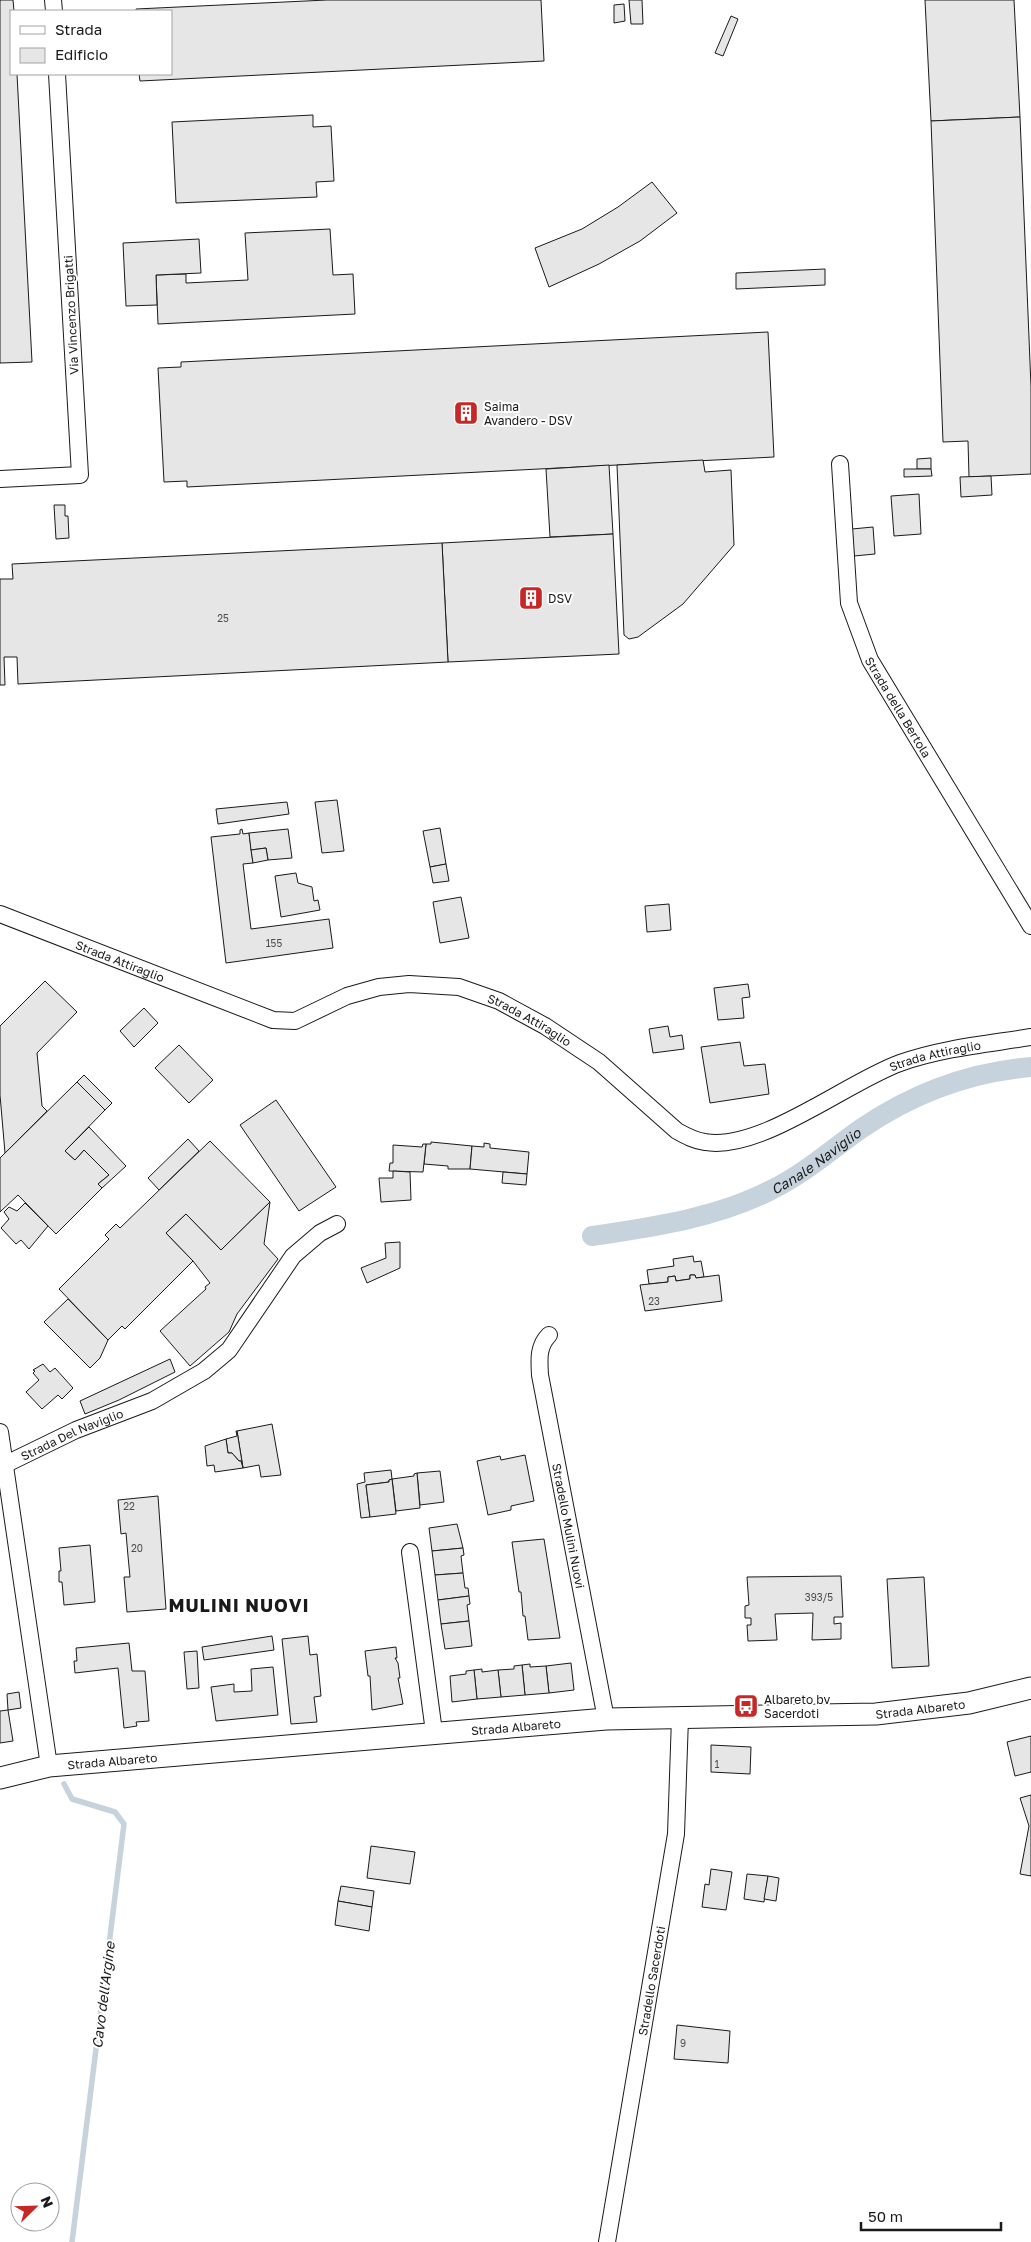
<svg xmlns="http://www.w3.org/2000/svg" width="1031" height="2242" font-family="'Golos Text',sans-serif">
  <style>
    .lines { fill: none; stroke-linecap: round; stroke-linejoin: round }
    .stream { stroke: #c6d2dc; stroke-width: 5.5 }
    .canal { stroke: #c6d2dc; stroke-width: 20 }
    .building { fill: #e6e6e6; stroke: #1a1a1a }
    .minor-casing { stroke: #1a1a1a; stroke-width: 18 }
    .tertiary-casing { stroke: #1a1a1a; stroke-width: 23 }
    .minor { stroke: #fff; stroke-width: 16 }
    .tertiary { stroke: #fff; stroke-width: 21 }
    .labels { text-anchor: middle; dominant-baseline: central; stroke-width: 4; stroke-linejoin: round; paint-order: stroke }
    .number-label { font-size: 10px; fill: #4d4d4d }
    .street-label { font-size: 12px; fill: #1a1a1a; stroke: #fff }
    .poi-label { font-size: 12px; fill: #1a1a1a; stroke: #fff; text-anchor: start }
    .water-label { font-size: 14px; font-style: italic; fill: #1a1a1a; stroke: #fff }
    .district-label { font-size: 18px; font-weight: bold; letter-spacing: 1px; fill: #1a1a1a; stroke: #fff }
  </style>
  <rect width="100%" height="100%" fill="#fff"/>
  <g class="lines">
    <path class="stream" d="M64,1784L72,1799L115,1812L124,1824L72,2242"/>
    <path class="canal" id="s1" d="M592,1236C652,1227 717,1218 771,1190C804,1174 832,1149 862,1128C912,1094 970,1072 1031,1067"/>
  </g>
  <g class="building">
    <path d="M0,0H13L14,11H11V74H17L32,362L0,363Z"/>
    <path d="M327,0H541L544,61L140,81L139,74H171V11H136V9Z"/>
    <path d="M629,0H642L643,24H631Z"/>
    <path d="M925,0H1014L1020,117L931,121Z"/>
    <path d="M624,4L625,21L614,23V5Z"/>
    <path d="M731,16L738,19L723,56L715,53Z"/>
    <path d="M313,115V127L331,126L334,181L316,182L317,197L176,203L172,122Z"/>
    <path d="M1020,117L1031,387V474L969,477L968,441L943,442L931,121Z"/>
    <path d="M652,182L677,213L640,241L599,264L549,287L535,248L582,229L618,207Z"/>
    <path d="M330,229L333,275L353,274L355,314L158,324L156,275L186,274V283L248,280L245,233Z"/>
    <path d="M199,239L201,273L156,275L157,305L126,306L123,243Z"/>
    <path d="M825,269V285L736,289V273Z"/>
    <path d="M768,332L774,457L187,487V481L164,482L158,368L181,367V362Z"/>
    <path d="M931,458V469H917V459Z"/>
    <path d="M703,460L705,472L731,470L734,545L683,604L638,637L629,639L624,635L617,465Z"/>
    <path d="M609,465L613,534L550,537L546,469Z"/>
    <path d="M904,469H931L932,476L904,477Z"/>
    <path d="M991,476L992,495L961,497L960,477Z"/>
    <path d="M919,494L921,534L894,536L891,496Z"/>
    <path d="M54,505H65V516H68L69,538L56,539Z"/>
    <path d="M873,527L875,554L854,556L852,529Z"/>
    <path d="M613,534L619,654L448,662L442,543Z"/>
    <path d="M442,543L448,662L18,684L17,657H4L5,685H0V579H13L12,564Z"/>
    <path d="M337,800L344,851L322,853L315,802Z"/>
    <path d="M287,802L289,814L218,824L216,809Z"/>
    <path d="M440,828L446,864L430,867L423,831Z"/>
    <path d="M242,829L243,834L249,833L253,863L243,864L251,929L329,919L333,948L226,963L211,837L240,834V830Z"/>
    <path d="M288,829L292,858L268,860L266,848L251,850L249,833Z"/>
    <path d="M266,848L268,860L253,863L251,850Z"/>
    <path d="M446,864L449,881L433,883L430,867Z"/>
    <path d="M296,873L298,883L312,887L314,901L318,900L320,910L281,917L275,876Z"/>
    <path d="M461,897L469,938L440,943L433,902Z"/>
    <path d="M669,904L671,930L647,932L645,906Z"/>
    <path d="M45,981L77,1012L37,1053L42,1106L47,1111L5,1153L0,1095V1026Z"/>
    <path d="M748,984L750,997L742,998L744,1018L718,1020L714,988Z"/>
    <path d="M144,1008L158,1023L134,1047L120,1031Z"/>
    <path d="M668,1026L670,1037L682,1035L684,1049L653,1053L649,1029Z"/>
    <path d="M740,1042L744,1066L765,1064L769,1094L710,1103L701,1047Z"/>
    <path d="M179,1045L213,1080L189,1103L155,1068Z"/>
    <path d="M84,1075L112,1103L105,1110L77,1082Z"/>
    <path d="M77,1082L105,1110L65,1151L75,1160L84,1150L109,1175L98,1184L102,1188L56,1234L18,1195L0,1212V1158Z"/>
    <path d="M276,1100L336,1187L299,1211L240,1125Z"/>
    <path d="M89,1127L126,1166L102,1188L98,1184L109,1175L84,1150L75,1160L65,1151Z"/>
    <path d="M188,1139L199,1151L159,1190L148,1178Z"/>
    <path d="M210,1141L270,1202L221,1250L186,1214L166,1233L193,1261L125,1329L122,1326L108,1340L59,1289L109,1239L105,1235L116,1224L120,1228Z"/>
    <path d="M431,1142L472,1146L470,1169H448V1166L424,1164L426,1144H431Z"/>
    <path d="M484,1143L490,1144V1148L529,1152L527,1174L470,1169L472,1146L484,1147Z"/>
    <path d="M423,1144H426L423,1172L389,1171L390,1163H393V1145L422,1147Z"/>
    <path d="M393,1171L410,1172L411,1200L381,1202L379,1178H393Z"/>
    <path d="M503,1172L527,1174L526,1185L502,1183Z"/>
    <path d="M270,1202L264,1244L278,1259L237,1314L229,1332L190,1366L160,1331L206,1289L205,1287L210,1283L193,1261L166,1233L186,1214L221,1250Z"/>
    <path d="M25,1203L48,1226L29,1249L21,1240L16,1244L1,1228L9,1219L4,1212L9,1207L17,1211Z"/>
    <path d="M400,1242V1268L367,1283L361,1268L386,1258L385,1243Z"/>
    <path d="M693,1256L694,1262L701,1261L704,1277L696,1278L695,1275H690V1279L676,1281L675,1276L668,1277V1282L649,1284L647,1270L674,1266L673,1259Z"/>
    <path d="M690,1275H695L696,1278L719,1275L722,1301L645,1311L640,1285L668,1282V1277L675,1276L676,1281L690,1279Z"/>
    <path d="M68,1299L108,1340L100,1358L90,1368L44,1322Z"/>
    <path d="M170,1359L175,1372L119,1400L85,1414L80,1401Z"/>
    <path d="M43,1364L50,1372L55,1368L73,1388L62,1399L58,1395L42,1409L26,1392L39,1380L33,1373L35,1371L33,1370Z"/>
    <path d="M272,1424L281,1475L261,1477L259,1465L243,1468L237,1431Z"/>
    <path d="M236,1431H237L243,1468L241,1461H239L232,1453H228L226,1439L237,1436Z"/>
    <path d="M226,1439L228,1453H232L239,1461H241L243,1468L215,1472L214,1465L207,1466L205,1446Z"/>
    <path d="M525,1455L534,1501L511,1506V1510L488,1515L477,1461L500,1456L501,1460Z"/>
    <path d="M391,1470L392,1479L389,1480V1482L366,1485L370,1517L361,1518L357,1484L365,1482L364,1473Z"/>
    <path d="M440,1471L444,1502L420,1505L417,1473Z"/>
    <path d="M417,1473L420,1508L396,1511L392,1479L414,1476V1474Z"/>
    <path d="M392,1479L396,1514L370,1517L366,1485L389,1482V1480Z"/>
    <path d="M158,1496L166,1609L127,1612L124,1577H130L128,1556L126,1533L121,1534L118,1500Z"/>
    <path d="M457,1524L463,1548L432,1551L429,1528Z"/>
    <path d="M544,1539L560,1638L528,1640L525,1616H523L521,1592H519L512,1542Z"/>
    <path d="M90,1545L95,1602L64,1605L62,1582H59V1571H61L59,1548Z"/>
    <path d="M463,1548L464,1555L461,1556L463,1573L435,1575L432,1551Z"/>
    <path d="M463,1573L465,1588H468L469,1596L438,1600L435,1575Z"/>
    <path d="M841,1576L843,1617H834V1624L841,1623V1639L812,1640L813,1613L775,1614L777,1640L748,1641L747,1625H751V1618H745V1606L749,1605L747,1577Z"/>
    <path d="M924,1577L929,1666L892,1668L887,1579Z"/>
    <path d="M469,1596L470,1604L467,1605L469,1621L441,1624L438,1600Z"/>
    <path d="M469,1621L472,1646L445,1649L441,1624Z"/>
    <path d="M272,1636L274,1650L204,1660L202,1647Z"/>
    <path d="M308,1636L310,1655L317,1654L321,1696L314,1697L317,1722L291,1724L282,1639Z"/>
    <path d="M129,1643L132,1671H145L149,1721L136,1722L137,1726L124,1728L118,1668L75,1673L74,1661H77L76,1648Z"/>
    <path d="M396,1647L397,1658H395L398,1663L400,1678H398L403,1704L372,1710L370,1676H368L365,1651Z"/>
    <path d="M197,1651L199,1688L187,1689L184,1652Z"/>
    <path d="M571,1663L574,1690L549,1693L546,1666Z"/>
    <path d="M530,1664V1667L546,1666L549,1693L525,1695L522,1665Z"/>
    <path d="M522,1665L525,1695L501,1697L498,1670L514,1669V1666Z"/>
    <path d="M273,1667L278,1715L216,1721L211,1687L234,1684V1692L252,1691L251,1669Z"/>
    <path d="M482,1669V1672L498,1670L501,1697L477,1699L474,1670Z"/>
    <path d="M474,1670L477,1699L452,1702L450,1676L466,1674V1671Z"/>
    <path d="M19,1692L21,1708L8,1710L7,1694Z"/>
    <path d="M8,1710L13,1741L0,1743V1711Z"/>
    <path d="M1031,1736V1772L1015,1776L1007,1742Z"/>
    <path d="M711,1745L751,1747L750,1774L711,1772Z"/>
    <path d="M1031,1795V1876L1020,1874L1029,1826L1020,1798Z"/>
    <path d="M371,1846L415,1852L410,1884L367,1878Z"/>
    <path d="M711,1869L732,1872L726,1910L702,1907L705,1884L709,1885Z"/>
    <path d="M747,1874L768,1876L764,1902L744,1899Z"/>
    <path d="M768,1876L779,1878L776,1901L764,1899Z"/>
    <path d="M341,1886L374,1891L372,1907L338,1901Z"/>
    <path d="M338,1901L372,1907L369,1931L335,1925Z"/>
    <path d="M677,2025L730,2031L728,2063L674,2059Z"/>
  </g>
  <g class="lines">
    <defs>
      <g id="minor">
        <path d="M53,0L54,11"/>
        <path id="s2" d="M840,464L849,603L870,660L1031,926"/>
        <path d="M0,479L80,475L57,74"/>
        <path id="s3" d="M0,914L273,1020L295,1021L347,996L379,987L409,984L459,987L499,1001L545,1026L599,1062L677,1131C686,1136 695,1141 705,1142C760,1152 847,1082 900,1063C942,1048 988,1044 1031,1037"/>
        <path id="s4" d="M549,1335C538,1346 539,1359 540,1375L606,1719"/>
        <path d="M0,1432L49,1766"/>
        <path id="s5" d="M0,1467L76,1430L152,1401L204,1371L229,1350L293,1256L320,1233L337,1224"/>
        <path d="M410,1552L434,1732"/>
        <path id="s6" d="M607,2242L676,1834L680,1718"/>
      </g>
      <g id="tertiary">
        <path id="s7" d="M0,1778L49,1766L606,1719L876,1714L969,1703L1031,1688"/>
      </g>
    </defs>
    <use href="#minor" class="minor-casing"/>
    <use href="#tertiary" class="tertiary-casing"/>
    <use href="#minor" class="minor"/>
    <use href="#tertiary" class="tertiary"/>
  </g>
  <defs>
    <symbol id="building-square" viewBox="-11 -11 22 22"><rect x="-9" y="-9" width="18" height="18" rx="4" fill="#c62828" stroke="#fff"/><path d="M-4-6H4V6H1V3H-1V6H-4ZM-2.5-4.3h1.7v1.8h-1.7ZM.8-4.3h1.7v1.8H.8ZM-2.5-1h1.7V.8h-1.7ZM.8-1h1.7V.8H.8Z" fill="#fff"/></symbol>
    <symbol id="bus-square" viewBox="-11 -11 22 22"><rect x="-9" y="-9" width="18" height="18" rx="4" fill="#c62828" stroke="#fff"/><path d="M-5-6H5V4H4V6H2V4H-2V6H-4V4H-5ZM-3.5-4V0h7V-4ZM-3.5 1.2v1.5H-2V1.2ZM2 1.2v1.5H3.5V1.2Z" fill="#fff"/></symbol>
  </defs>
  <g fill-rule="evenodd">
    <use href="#building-square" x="452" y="399" width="28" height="28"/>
    <use href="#building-square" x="517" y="584" width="28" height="28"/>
    <use href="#bus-square" x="732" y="1692" width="28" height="28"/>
  </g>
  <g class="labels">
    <g class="number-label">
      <text x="223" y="618">25</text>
      <text x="274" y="943">155</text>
      <text x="654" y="1301">23</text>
      <text x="129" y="1506">22</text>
      <text x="137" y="1548">20</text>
      <text x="819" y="1597">393/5</text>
      <text x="717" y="1764">1</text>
      <text x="683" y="2043">9</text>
    </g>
    <g class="street-label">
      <text transform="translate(71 315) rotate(-93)">Via Vincenzo Brigatti</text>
      <text stroke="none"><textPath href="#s2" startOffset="255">Strada della Bertola</textPath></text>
      <text stroke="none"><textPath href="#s3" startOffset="129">Strada Attiraglio</textPath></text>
      <text stroke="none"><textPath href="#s3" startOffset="564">Strada Attiraglio</textPath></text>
      <text stroke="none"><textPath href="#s3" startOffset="1029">Strada Attiraglio</textPath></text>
      <text stroke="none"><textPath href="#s5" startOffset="79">Strada Del Naviglio</textPath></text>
      <text stroke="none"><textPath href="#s4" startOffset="196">Stradello Mulini Nuovi</textPath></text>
      <text stroke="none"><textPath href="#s7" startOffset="924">Strada Albareto</textPath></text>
      <text stroke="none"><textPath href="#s7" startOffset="519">Strada Albareto</textPath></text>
      <text stroke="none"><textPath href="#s7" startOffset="114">Strada Albareto</textPath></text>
      <text stroke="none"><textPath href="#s6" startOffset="265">Stradello Sacerdoti</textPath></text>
    </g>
    <g class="poi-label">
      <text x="484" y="406">Saima<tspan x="484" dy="14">Avandero - DSV</tspan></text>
      <text x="548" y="598">DSV</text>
      <text x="764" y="1699">Albareto bv<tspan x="764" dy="14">Sacerdoti</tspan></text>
    </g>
    <g class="water-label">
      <text stroke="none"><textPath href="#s1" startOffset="239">Canale Naviglio</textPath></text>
      <text transform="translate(103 1995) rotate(-83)">Cavo dell'Argine</text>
    </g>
    <g class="district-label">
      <text x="239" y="1605">MULINI NUOVI</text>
    </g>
  </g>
  <rect x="10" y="10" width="162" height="65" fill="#ffffff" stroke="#a3a3a3"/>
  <rect x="20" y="26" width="25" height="8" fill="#ffffff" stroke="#a3a3a3"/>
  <text x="55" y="35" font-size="15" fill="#1a1a1a">Strada</text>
  <rect x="20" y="48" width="25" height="15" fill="#e6e6e6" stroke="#a3a3a3"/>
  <text x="55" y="60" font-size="15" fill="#1a1a1a">Edificio</text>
  <g transform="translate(35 2207) rotate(67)"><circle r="24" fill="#ffffff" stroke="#a3a3a3"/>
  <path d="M0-4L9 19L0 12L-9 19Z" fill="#c62828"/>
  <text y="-8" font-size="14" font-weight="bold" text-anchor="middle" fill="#1a1a1a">N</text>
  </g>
  <path d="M861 2222v8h140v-8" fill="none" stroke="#1a1a1a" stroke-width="2.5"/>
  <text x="868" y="2222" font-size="15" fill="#1a1a1a" stroke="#ffffff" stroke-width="4" paint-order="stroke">50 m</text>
</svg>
